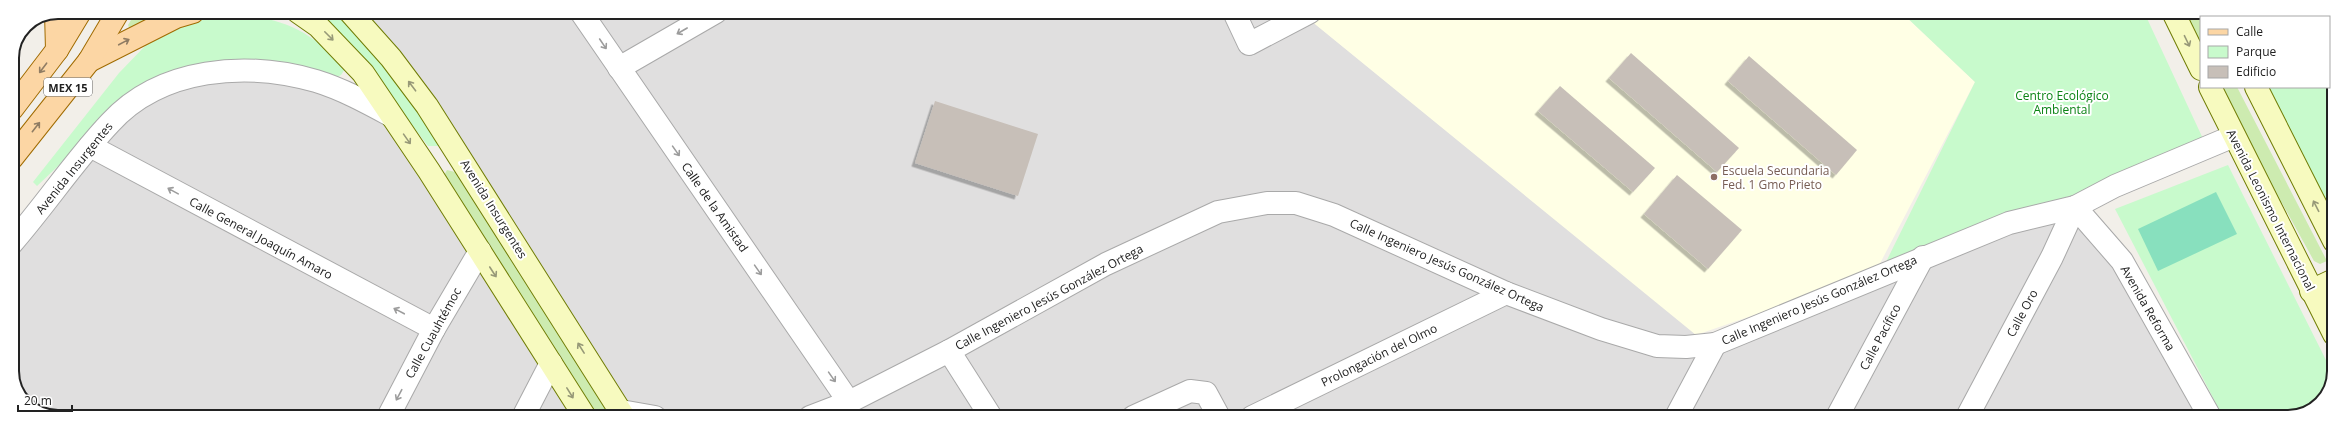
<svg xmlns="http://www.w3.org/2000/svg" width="2346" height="429" font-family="'Open Sans',sans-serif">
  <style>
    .residential { fill: #e0dfdf }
    .education { fill: #ffffe5 }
    .grass { fill: #cdebb0 }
    .park { fill: #c8facc }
    .pitch { fill: #88e0be }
    .building { fill: #c7bfb8; filter: url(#shadow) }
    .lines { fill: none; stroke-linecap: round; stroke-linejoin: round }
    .street-casing { stroke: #a9a9a9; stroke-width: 24 }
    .secondary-casing { stroke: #707d05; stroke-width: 24 }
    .primary-casing { stroke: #a06b00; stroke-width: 24 }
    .street { stroke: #fff; stroke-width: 22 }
    .secondary { stroke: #f7fabf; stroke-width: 22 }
    .primary { stroke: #fcd6a4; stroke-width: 22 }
    .oneway { stroke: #9c9c9c }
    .oneway2 { stroke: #979978 }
    .oneway3 { stroke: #8f7c63 }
    .education-dot { fill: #8d6e63; stroke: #fff; stroke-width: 1.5 }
    .labels { text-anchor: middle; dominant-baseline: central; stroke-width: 4; stroke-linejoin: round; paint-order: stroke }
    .shield { fill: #fff; stroke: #646464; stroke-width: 1 }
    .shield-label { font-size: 11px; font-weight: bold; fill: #222 }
    .park-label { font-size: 12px; fill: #0c8416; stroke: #fff }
    .street-label { font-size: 12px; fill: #222; stroke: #fff }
    .education-label { font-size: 12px; fill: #785e54; stroke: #fff; text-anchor: start }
    .rim { fill: none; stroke: #222; stroke-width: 2 }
  </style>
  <defs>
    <filter id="shadow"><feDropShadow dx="-3.5" dy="3.5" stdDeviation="0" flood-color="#0004"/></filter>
  </defs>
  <rect width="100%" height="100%" fill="#f2efe9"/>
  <g class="residential">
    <path d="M365,12H572L839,399L793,417H681L629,406L401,55Z"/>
    <path d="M587,12H701L621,63Z"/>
    <path d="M729,12H1325L1310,20L1702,339L1662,340L1268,196L851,395L627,72L701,26Z"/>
    <path d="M275,76L379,116L413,165L471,255L432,322L99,145L113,127L175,86Z"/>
    <path d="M91,154L426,332L381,417H52L25,403L12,377V252Z"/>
    <path d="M1297,209L1492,294L1238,417H1226L1188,385L1120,417H998L959,353L1065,294L1221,217Z"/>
    <path d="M2064,215L1960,417H1844L1927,262Z"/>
    <path d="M2076,218L2117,265L2203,417H1973Z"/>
    <path d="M478,266L542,366L516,417H395Z"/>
    <path d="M1909,270L1830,417H1683L1719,349Z"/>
    <path d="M1506,300L1704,351L1670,417H1267Z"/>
    <path d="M948,359L984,417H826Z"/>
    <path d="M549,378L573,417H529Z"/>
    <path d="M1194,396L1212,417H1149Z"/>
  </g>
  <path class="education" d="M1325,12H1901L1975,82L1875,273L1696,335L1310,20Z"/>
  <g class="grass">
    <path d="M136,12H161L130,30L128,25Z"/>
    <path d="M2171,12H2199L2201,17V70Z"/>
    <path d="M2210,87H2237L2327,261L2320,264L2314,261L2282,203L2264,193Z"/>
    <path d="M447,170L459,173L611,417H592L442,179Z"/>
  </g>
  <g class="park">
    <path d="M316,12H337L359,31L441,137L438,146H428L375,77Z"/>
    <path d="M1901,12H2144L2205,143L1881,272L1975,82Z"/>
    <path d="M2228,12H2294L2303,17H2230Z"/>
    <path d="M244,15C288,20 316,35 345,69L341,75L331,81L239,66L127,101L37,186L33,182L119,73L146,45L165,32L187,22Z"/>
    <path d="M2329,43L2334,52V220L2266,87H2329Z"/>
    <path d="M2228,165L2334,376L2318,406L2288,417H2223L2115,209Z"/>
  </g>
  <path class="pitch" d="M2216,192L2237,234L2158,271L2138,229Z"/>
  <g class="building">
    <path d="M1631,53L1739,148L1717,172L1609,78Z"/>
    <path d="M1749,56L1857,150L1836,175L1728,81Z"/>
    <path d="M1560,86L1655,168L1633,192L1538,111Z"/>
    <path d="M935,101L1038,134L1018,196L915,163Z"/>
    <path d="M1677,175L1742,230L1708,269L1644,214Z"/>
  </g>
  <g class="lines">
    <defs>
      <g id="street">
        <path d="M581,12L849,402"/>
        <path d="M1234,12L1249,44L1310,12"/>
        <path d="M619,68L716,12"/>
        <path d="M90,146L434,329"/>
        <path d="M2075,207L2122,261L2210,417"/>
        <path d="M12,243C46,204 75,160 110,123C161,67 247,61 316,81C342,89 366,102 390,115"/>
        <path d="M949,351L991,417"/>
        <path d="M621,411L655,417"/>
        <path d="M388,417L434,329L480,251"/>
        <path d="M523,417L551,363"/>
        <path d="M810,417L849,402L949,351L1106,264L1218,212L1267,203H1296L1334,215L1506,293L1601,329L1657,346L1686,347L1715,344L2009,223L2075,207L2115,186L2234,136"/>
        <path d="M1133,417L1190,391L1206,393L1219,417"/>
        <path d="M1252,417L1506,293"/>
        <path d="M1676,417L1715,344"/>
        <path d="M1837,417L1923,257"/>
        <path d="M1967,417L2052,257L2075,207"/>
      </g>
      <g id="secondary">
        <path d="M298,12L318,26L363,73L429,171L585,417"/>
        <path d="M350,12L391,58L427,106L624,417"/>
        <path d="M2173,12L2201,69"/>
        <path d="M2218,12L2220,17"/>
        <path d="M2210,87L2334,334"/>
        <path d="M2256,87L2334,241"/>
        <path d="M2311,291L2334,280"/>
      </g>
      <g id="primary">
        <path d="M56,13L57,50"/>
        <path d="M89,61L176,17L193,12"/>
        <path d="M12,109L57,50L80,12"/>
        <path d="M12,158L89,61L118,12"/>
      </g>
    </defs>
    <use href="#street" class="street-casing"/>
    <use href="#secondary" class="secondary-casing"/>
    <use href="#primary" class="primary-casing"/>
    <use href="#street" class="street"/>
    <use href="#secondary" class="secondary"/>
    <use href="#primary" class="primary"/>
  </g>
  <defs><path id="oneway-shaft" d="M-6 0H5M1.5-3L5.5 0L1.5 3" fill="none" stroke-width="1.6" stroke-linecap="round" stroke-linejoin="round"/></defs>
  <g class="oneway">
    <use href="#oneway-shaft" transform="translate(682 31) rotate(150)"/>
    <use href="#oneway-shaft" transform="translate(603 44) rotate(56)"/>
    <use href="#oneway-shaft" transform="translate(676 151) rotate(55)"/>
    <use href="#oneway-shaft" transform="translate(173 191) rotate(-151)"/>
    <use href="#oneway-shaft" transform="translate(758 270) rotate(55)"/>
    <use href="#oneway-shaft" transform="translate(399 311) rotate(-152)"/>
    <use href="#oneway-shaft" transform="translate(832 377) rotate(55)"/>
    <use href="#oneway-shaft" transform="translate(399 395) rotate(118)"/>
  </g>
  <g class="oneway2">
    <use href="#oneway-shaft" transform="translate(329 36) rotate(45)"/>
    <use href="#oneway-shaft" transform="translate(2187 41) rotate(64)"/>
    <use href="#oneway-shaft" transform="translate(412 86) rotate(-127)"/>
    <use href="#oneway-shaft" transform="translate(407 139) rotate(55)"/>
    <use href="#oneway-shaft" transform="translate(2316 206) rotate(-117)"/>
    <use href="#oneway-shaft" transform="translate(493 272) rotate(57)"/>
    <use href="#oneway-shaft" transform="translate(581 348) rotate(-122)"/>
    <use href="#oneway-shaft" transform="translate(570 393) rotate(58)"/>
  </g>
  <g class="oneway3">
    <use href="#oneway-shaft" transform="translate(124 42) rotate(-28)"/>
    <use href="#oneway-shaft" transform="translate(43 68) rotate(127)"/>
    <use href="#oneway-shaft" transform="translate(36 127) rotate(-52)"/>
  </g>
  <circle class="education-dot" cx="1714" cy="177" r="4"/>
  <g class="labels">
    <rect class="shield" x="44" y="78" width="48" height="18" rx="3"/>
    <g class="shield-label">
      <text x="68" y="87">MEX 15</text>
    </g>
    <g class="park-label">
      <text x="2062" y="95">Centro Ecológico<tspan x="2062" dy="14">Ambiental</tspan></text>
    </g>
    <g class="street-label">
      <text transform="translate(74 168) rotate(-51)">Avenida Insurgentes</text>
      <text transform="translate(715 207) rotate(55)">Calle de la Amistad</text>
      <text transform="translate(494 209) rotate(58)">Avenida Insurgentes</text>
      <text transform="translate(2271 210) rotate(63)">Avenida Leonismo Internacional</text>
      <text transform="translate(261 238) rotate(28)">Calle General Joaquín Amaro</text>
      <text transform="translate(1447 265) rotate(24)">Calle Ingeniero Jesús González Ortega</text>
      <text transform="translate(1049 297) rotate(-28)">Calle Ingeniero Jesús González Ortega</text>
      <text transform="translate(1819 300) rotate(-23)">Calle Ingeniero Jesús González Ortega</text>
      <text transform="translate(2148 308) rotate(60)">Avenida Reforma</text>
      <text transform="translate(2022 313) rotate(-62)">Calle Oro</text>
      <text transform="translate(433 333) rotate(-61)">Calle Cuauhtémoc</text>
      <text transform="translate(1880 337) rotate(-62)">Calle Pacífico</text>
      <text transform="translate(1379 355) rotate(-26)">Prolongación del Olmo</text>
    </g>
    <g class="education-label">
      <text x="1722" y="170">Escuela Secundaria<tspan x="1722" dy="14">Fed. 1 Gmo Prieto</tspan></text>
    </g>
  </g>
  <path d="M0 0H2346V429H0ZM58 19H2288A39 39 0 0 1 2327 58V371A39 39 0 0 1 2288 410H58A39 39 0 0 1 19 371V58A39 39 0 0 1 58 19Z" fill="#fff" fill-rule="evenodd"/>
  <path class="rim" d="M58 19H2288A39 39 0 0 1 2327 58V371A39 39 0 0 1 2288 410H58A39 39 0 0 1 19 371V58A39 39 0 0 1 58 19Z"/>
  <rect x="2200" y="16" width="130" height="72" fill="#ffffff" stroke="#a7a7a7"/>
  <rect x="2208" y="29" width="20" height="6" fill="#fcd6a4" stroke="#a7a7a7"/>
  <text x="2236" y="36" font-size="12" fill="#222222">Calle</text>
  <rect x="2208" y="46" width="20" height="12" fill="#c8facc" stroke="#a7a7a7"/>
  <text x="2236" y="56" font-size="12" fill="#222222">Parque</text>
  <rect x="2208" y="66" width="20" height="12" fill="#c7bfb8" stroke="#a7a7a7"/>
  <text x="2236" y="76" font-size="12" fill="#222222">Edificio</text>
  <path d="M18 405v6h54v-6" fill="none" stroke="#222222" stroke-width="2"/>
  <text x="24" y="405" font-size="12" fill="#222222" stroke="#ffffff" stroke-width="3" paint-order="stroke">20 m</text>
</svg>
